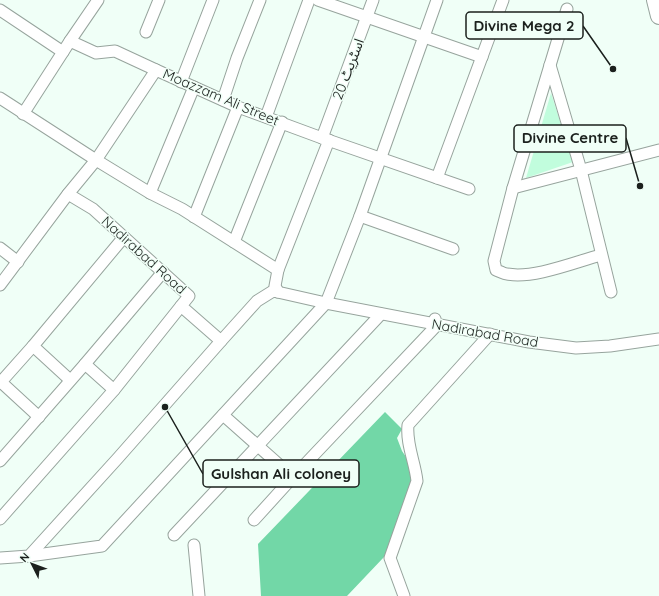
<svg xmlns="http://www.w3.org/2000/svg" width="659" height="596" font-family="Quicksand,'Noto Sans Arabic',sans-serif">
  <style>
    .green { fill: #c1fddd }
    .forest { fill: #72d7a7 }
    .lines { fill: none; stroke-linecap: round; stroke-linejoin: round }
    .street-casing { stroke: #97a49d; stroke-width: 13 }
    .secondary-casing { stroke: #97a49d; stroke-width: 18 }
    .street { stroke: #fff; stroke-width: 11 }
    .secondary { stroke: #fff; stroke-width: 16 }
    .labels { text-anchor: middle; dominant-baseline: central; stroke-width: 3; stroke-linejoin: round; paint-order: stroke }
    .street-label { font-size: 14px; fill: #1b201d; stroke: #f0fff7 }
    .leader { fill: none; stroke: #1b201d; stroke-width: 1.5 }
    .callout-dot { fill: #1b201d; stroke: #f0fff7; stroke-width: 1.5 }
    .callout { fill: #f0fff7; stroke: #1b201d; stroke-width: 1.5 }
    .callout-label { font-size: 15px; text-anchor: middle; font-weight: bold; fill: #1b201d }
  </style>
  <rect width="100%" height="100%" fill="#f0fff7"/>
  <path class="green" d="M551,93L573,162L526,178Z"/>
  <path class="forest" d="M385,412L402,429L397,438L402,451L408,460L413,483L384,557L347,596H261L258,544Z"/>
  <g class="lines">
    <defs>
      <g id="street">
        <path d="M98,0L70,41L96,53L115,51L156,70"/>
        <path d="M318,0L482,57"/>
        <path d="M567,9L513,188L494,261L496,270C499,271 504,274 507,274C534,279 575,262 601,255"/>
        <path d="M0,10L63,52"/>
        <path d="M146,32L159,0"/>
        <path d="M550,65L581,170L611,292"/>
        <path d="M181,82L213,0"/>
        <path d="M0,98L96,160L150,193L182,209L278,270L275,286L278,292"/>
        <path d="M223,100L237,58L260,0"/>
        <path d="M23,114L70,41"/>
        <path d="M266,117L309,0"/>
        <path d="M322,138L373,0"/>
        <path d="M437,178L503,0"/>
        <path d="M513,188L659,150"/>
        <path d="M150,193L194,87"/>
        <path d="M68,194L93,209L189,296L181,306L221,341L257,301L273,291L326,303L529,342L576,348L610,346L659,339"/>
        <path d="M360,216L453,249"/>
        <path d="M194,217L238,107"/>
        <path d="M234,242L282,122"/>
        <path d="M0,248L18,262"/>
        <path d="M278,270L329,140"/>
        <path d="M0,285L68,194L96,160L156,70L238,107L322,138L469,189"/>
        <path d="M328,298L360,216L437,0"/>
        <path d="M33,346L70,380"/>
        <path d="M85,364L163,272"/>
        <path d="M1,382L39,417"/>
        <path d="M0,383L33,346L124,237"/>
        <path d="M223,415L293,477"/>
        <path d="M0,461L85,364L114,390"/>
        <path d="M0,519L114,390L181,306"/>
        <path d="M254,520L293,477L437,325L435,319"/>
        <path d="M174,535L381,314"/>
        <path d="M194,545L199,596"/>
        <path d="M29,556L102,546L326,303"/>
        <path d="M0,558L29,556L118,458L221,341"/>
        <path d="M404,596L390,558L417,481C415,462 406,444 408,425L490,334"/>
      </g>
      <path id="secondary" d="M655,0L659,16"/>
    </defs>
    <use href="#street" class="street-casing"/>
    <use href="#secondary" class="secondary-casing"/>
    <use href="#street" class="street"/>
    <use href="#secondary" class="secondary"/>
  </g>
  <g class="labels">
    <g class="street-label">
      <text transform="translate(348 69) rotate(-69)">اسٹریٹ 20</text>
      <text transform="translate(221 97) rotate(23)">Moazzam Ali Street</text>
      <text transform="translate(144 255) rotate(42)">Nadirabad Road</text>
      <text transform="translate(485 333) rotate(10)">Nadirabad Road</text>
    </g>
  </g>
  <path class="leader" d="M613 69L583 26M640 186L626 138M165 407L203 474"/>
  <g class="callout-dot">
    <circle cx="613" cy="69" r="4"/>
    <circle cx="640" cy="186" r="4"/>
    <circle cx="165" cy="407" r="4"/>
  </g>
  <g class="callout">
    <rect x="466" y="12" width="117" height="27" rx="4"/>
    <rect x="514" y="125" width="112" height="27" rx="4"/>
    <rect x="203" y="460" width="156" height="27" rx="4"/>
  </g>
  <g class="callout-label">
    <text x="524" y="31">Divine Mega 2</text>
    <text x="570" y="143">Divine Centre</text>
    <text x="281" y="479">Gulshan Ali coloney</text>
  </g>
  <g transform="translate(32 564) rotate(312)" stroke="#f0fff7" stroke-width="3" paint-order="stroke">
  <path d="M0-3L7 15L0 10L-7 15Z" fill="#1b201d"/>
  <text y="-6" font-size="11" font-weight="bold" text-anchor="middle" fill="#1b201d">N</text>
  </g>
</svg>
